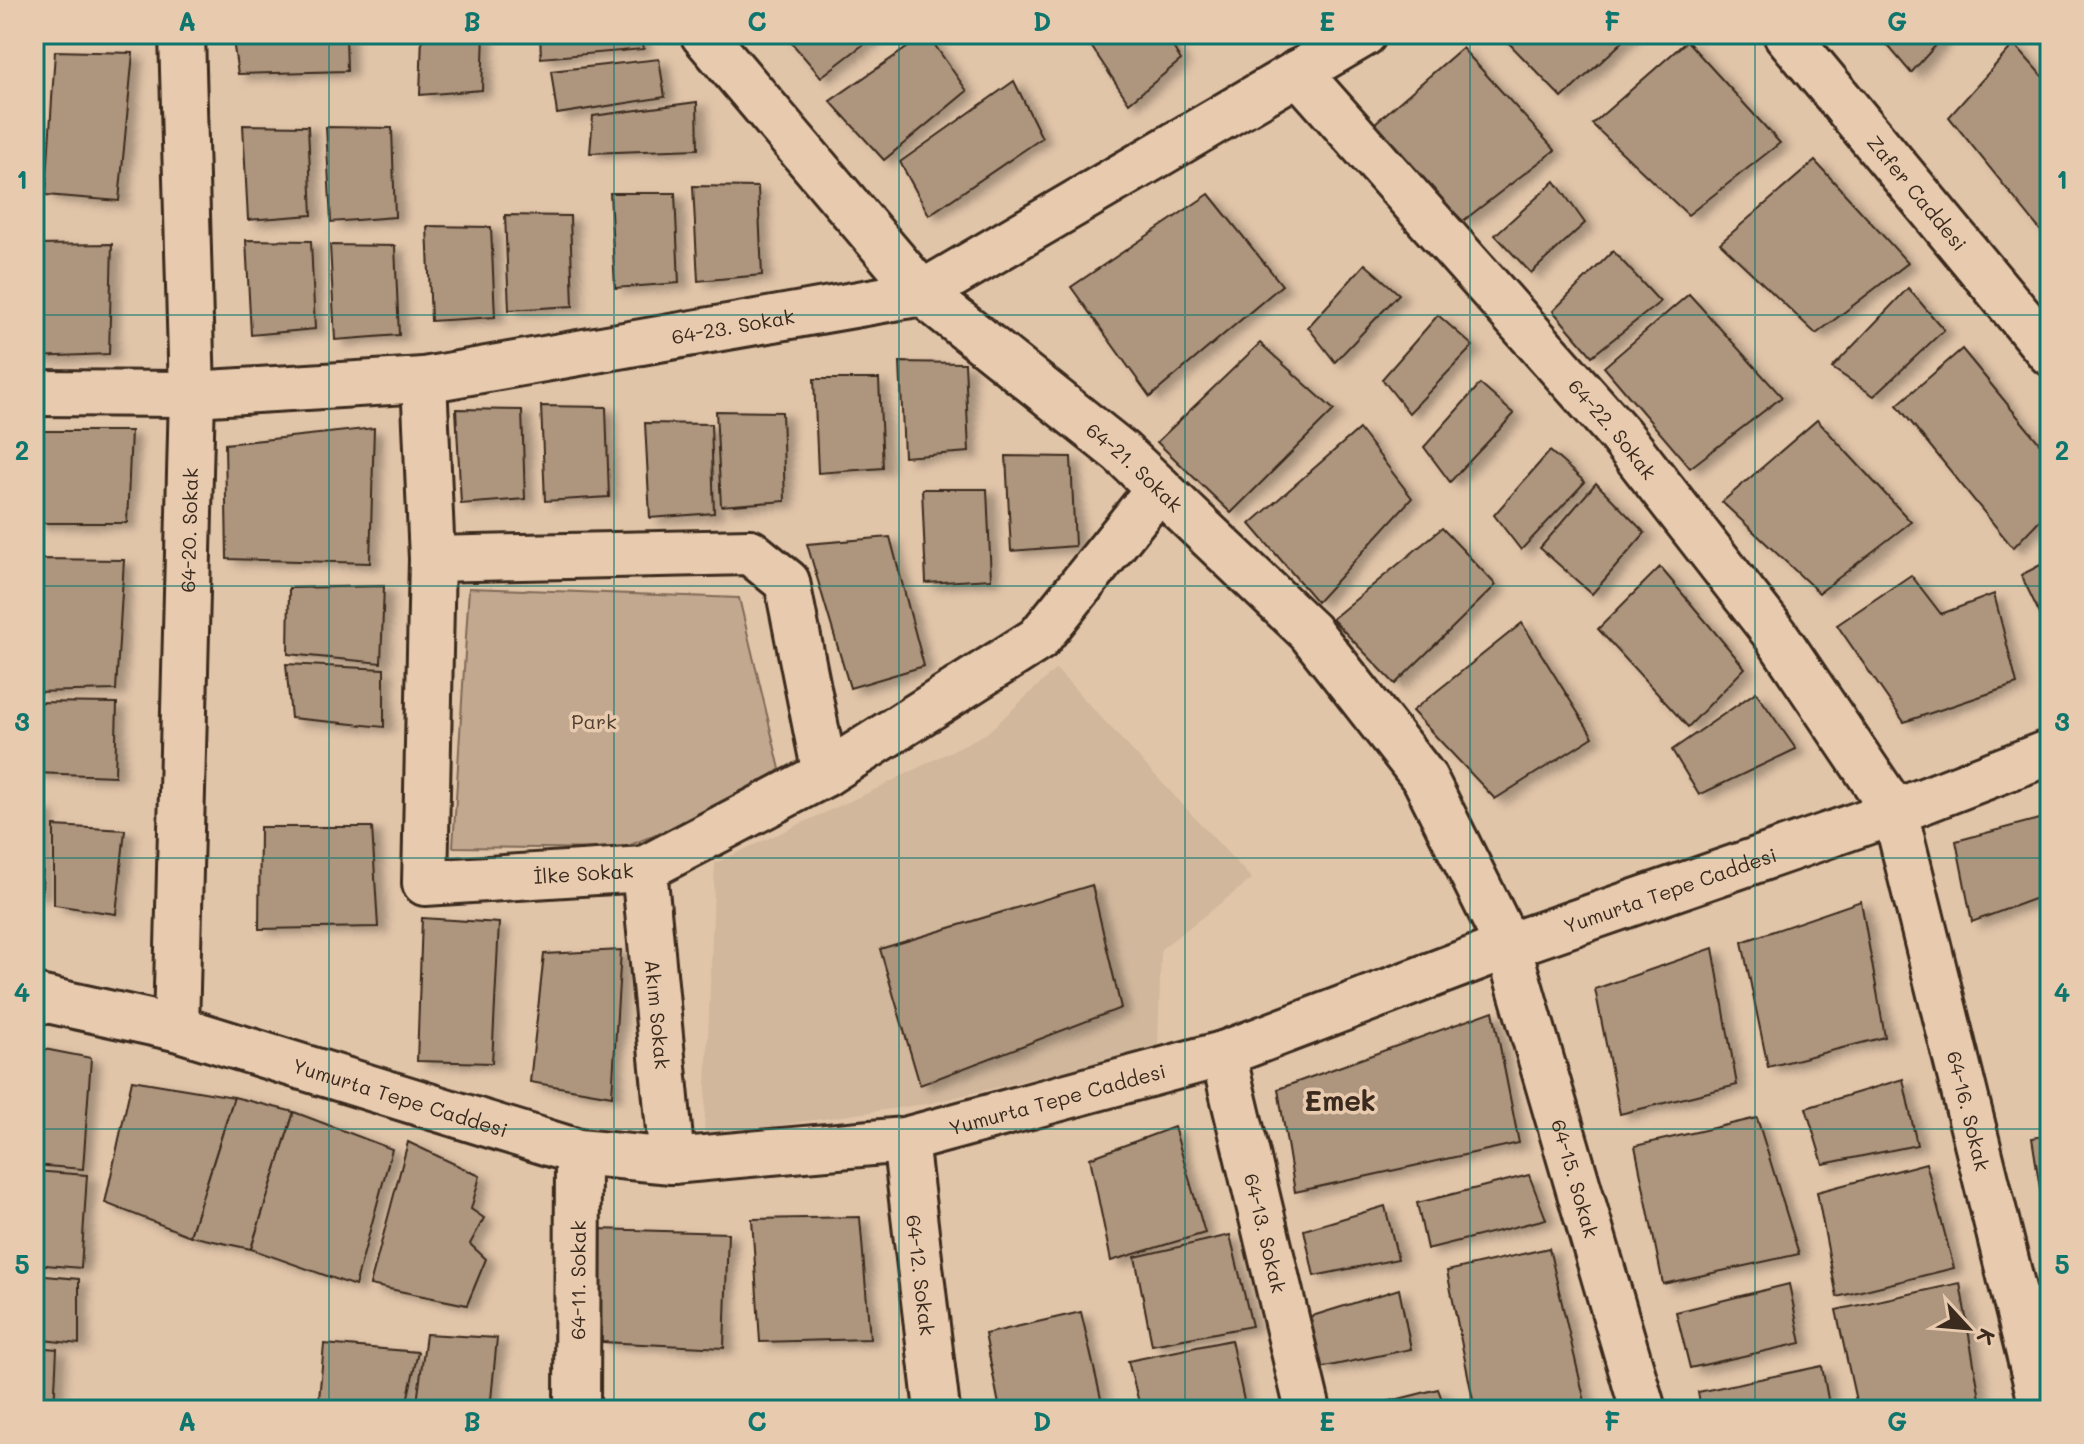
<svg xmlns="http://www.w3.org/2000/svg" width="2084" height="1444" font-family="Mali,sans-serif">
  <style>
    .built { fill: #d1b79c }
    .green { fill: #c3a890; stroke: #7f6957; stroke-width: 2 }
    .building { fill: #ad957e; stroke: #3b2a1e; stroke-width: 2; filter: url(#shadow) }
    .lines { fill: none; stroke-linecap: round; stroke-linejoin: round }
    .minor-casing { stroke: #3b2a1e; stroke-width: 50 }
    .minor { stroke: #e8cbaf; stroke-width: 44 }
    .grid { fill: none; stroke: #0f766e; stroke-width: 2; stroke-opacity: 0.55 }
    .labels { text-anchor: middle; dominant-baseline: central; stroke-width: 7; stroke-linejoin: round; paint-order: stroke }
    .street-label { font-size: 20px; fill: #3b2a1e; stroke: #e8cbaf }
    .park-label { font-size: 20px; fill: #4f3d2f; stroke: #e8cbaf }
    .district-label { font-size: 28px; font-weight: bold; fill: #3b2a1e; stroke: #e8cbaf }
    .neatline { fill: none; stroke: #0f766e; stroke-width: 3 }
    .grid-label { font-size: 26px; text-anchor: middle; font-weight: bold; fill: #0f766e }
  </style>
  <defs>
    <filter id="shadow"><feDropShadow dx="9" dy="5" stdDeviation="4" flood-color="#0004"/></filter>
  </defs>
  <rect width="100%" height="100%" fill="#e1c5a9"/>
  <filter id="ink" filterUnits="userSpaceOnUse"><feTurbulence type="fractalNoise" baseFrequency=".0125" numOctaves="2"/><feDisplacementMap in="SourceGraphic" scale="16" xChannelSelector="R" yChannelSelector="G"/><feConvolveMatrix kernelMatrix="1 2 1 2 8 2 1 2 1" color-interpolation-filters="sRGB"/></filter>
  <g filter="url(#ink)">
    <path class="built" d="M1056,669L1252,879L1161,949L1158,1048L932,1103L704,1136L715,863L874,790L987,733Z"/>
    <path class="green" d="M469,588L739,598L780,769L736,801L621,849L453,847Z"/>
    <g class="building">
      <path d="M232,34H346L347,71L238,74Z"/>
      <path d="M422,34H484L482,90L420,95Z"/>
      <path d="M540,34H636L644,49L541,58Z"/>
      <path d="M784,34H877L821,77Z"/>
      <path d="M927,34L967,91L884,160L830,101Z"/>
      <path d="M1083,34H1165L1181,60L1129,103Z"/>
      <path d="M1500,34H1631L1562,98Z"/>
      <path d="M1878,34H1946L1911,73Z"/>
      <path d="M1687,41L1780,143L1688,215L1592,124Z"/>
      <path d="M2014,44L2050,85L2048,240L1949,117Z"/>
      <path d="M1462,48L1555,150L1463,221L1367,130Z"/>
      <path d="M55,51L133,53L119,201L46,195Z"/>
      <path d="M659,59L665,97L557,114L551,71Z"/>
      <path d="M1014,81L1042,138L929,215L900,162Z"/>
      <path d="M697,102L698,149L590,153L593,116Z"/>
      <path d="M243,125L308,126L312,215L248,220Z"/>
      <path d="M326,127L392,128L395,217L331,222Z"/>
      <path d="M1815,161L1908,263L1816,334L1720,243Z"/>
      <path d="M1555,181L1585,223L1531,273L1495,235Z"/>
      <path d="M693,186L758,187L762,275L698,281Z"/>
      <path d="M610,193H675L679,283L615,288Z"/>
      <path d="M1209,194L1282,285L1150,397L1071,287Z"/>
      <path d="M505,215L570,216L573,306L509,310Z"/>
      <path d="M427,226L491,227L495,317L431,321Z"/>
      <path d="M246,240L311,241L315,329L251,335Z"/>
      <path d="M112,244L109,354L34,357V245Z"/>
      <path d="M330,245L395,246L399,335L335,340Z"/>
      <path d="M1613,251L1660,302L1592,356L1553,311Z"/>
      <path d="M1365,264L1399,294L1335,362L1308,327Z"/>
      <path d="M1908,288L1944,330L1874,396L1832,368Z"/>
      <path d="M1689,294L1782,397L1690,468L1604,367Z"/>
      <path d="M1438,315L1473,346L1409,413L1382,379Z"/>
      <path d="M1260,343L1334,410L1231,513L1157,442Z"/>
      <path d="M1962,349L2050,456V509L2013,548L1897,405Z"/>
      <path d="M900,362L965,363L969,452L904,457Z"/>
      <path d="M814,379H879L883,468L818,473Z"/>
      <path d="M1480,384L1514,414L1450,482L1424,447Z"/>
      <path d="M541,406L606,407L609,497L545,501Z"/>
      <path d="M456,409L522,410L525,499L461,504Z"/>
      <path d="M716,411L782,412L785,501L721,506Z"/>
      <path d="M1817,420L1911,522L1819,593L1722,502Z"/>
      <path d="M645,423L711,424L714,513L650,518Z"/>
      <path d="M374,428L370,563L227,559L225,444Z"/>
      <path d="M1359,429L1412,498L1317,602L1250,524Z"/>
      <path d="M34,431H131L127,523H34Z"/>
      <path d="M1550,451L1585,482L1521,550L1494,515Z"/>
      <path d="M1006,456L1071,457L1075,546L1011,551Z"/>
      <path d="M1596,483L1645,533L1592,594L1540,548Z"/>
      <path d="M922,489H987L991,579L926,583Z"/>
      <path d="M1442,528L1496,585L1395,684L1332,619Z"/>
      <path d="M890,537L924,666L850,688L807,544Z"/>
      <path d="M40,559L124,560L116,690L35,692Z"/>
      <path d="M2050,560V635L2021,575Z"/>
      <path d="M1660,567L1745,668L1688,727L1598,629Z"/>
      <path d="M1911,575L1941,614L1994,594L2017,684L1904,722L1837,625Z"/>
      <path d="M384,586L381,663L288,654L289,588Z"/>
      <path d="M1522,623L1593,737L1495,799L1412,711Z"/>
      <path d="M286,664L384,669V727L291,718Z"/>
      <path d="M1756,692L1796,749L1699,795L1672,750Z"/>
      <path d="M34,702L117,703L115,776L34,773Z"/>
      <path d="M34,807H45L42,895H34Z"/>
      <path d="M2050,816V893L1972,922L1956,841Z"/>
      <path d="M54,826L125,830L116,914L54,905Z"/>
      <path d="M260,827H372L378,927L259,929Z"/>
      <path d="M1092,885L1121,1008L920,1085L880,949Z"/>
      <path d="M1861,901L1885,1037L1768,1067L1742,942Z"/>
      <path d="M422,918L499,923L492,1063L417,1061Z"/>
      <path d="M1713,948L1737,1085L1620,1114L1595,989Z"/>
      <path d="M621,950L612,1096L530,1082L544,954Z"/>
      <path d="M1493,1011L1519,1143L1295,1192L1278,1089Z"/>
      <path d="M34,1047L91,1058L83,1169L34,1165Z"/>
      <path d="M1903,1079L1917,1145L1823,1164L1806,1108Z"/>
      <path d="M132,1080L234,1097L190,1236L105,1203Z"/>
      <path d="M234,1097L294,1112L251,1249L190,1236Z"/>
      <path d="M294,1112L392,1149L355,1286L251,1249Z"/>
      <path d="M1757,1118L1799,1254L1663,1284L1635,1146Z"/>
      <path d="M1174,1127L1205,1233L1111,1261L1090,1158Z"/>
      <path d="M2050,1135V1251L2032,1138Z"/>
      <path d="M408,1142L480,1176L471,1209L484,1218L470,1244L486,1259L467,1305L370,1285Z"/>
      <path d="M1926,1163L1954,1268L1837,1297L1817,1192Z"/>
      <path d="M34,1171L87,1175L81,1268L34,1264Z"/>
      <path d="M1529,1175L1546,1219L1427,1249L1417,1203Z"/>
      <path d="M1385,1206L1398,1259L1314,1276L1304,1230Z"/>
      <path d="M860,1217L870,1339L760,1342L752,1219Z"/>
      <path d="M598,1229L728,1233L724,1348L602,1342Z"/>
      <path d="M1230,1235L1252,1326L1152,1345L1135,1257Z"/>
      <path d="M1549,1248L1587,1410H1475L1447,1271Z"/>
      <path d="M34,1275L79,1279V1344L34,1339Z"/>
      <path d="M1960,1283L1982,1410H1858L1836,1310Z"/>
      <path d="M1789,1284L1801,1343L1690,1368L1676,1312Z"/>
      <path d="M1399,1289L1411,1349L1320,1368L1309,1317Z"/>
      <path d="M1081,1312L1102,1403L1064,1410H1000L985,1334Z"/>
      <path d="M426,1334L497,1338L490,1410H416Z"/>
      <path d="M1231,1340L1246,1410H1141L1128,1361Z"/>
      <path d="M324,1344L418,1352L405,1410H318Z"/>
      <path d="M34,1347L57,1349L54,1410H34Z"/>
      <path d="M1822,1366L1830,1410H1701L1698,1392Z"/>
      <path d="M1438,1389L1446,1410H1355Z"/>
    </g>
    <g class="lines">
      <defs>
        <g id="minor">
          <path id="s1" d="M703,34L922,293L1121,452L1310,632L1425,779L1508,946L1643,1410"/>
          <path id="s2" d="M1786,34L2050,353"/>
          <path id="s3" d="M1298,72L1620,435L1775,634L1895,812L2043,1410"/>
          <path id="s4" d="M424,380L432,559L425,883L644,869L825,774L1038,639L1159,488"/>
          <path id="s5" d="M34,393L192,394L424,380L922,293L1364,34"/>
          <path d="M432,559L750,552L787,582L825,774"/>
          <path id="s6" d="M644,869L672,1161"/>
          <path id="s7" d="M34,997L176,1028L578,1152L672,1161L905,1140L1223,1054L1508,946L1895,812L2050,752"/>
          <path id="s8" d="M176,1028L192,394L182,34"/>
          <path id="s9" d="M1223,1054L1308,1410"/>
          <path id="s10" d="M905,1140L937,1410"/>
          <path id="s11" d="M577,1410L578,1152"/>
        </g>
      </defs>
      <use href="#minor" class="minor-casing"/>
      <use href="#minor" class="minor"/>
    </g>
  </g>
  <path class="grid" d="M329,34V1410M614,34V1410M899,34V1410M1185,34V1410M1470,34V1410M1755,34V1410M34,315H2050M34,586H2050M34,858H2050M34,1129H2050"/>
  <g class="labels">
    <g class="street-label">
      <text stroke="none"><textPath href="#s2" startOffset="206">Zafer Caddesi</textPath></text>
      <text stroke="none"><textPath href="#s5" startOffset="704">64-23. Sokak</textPath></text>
      <text stroke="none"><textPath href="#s3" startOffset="476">64-22. Sokak</textPath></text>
      <text stroke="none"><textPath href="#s1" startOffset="614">64-21. Sokak</textPath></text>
      <text stroke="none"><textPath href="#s8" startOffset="498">64-20. Sokak</textPath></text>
      <text stroke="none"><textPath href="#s4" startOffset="662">İlke Sokak</textPath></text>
      <text stroke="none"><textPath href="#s7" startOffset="1700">Yumurta Tepe Caddesi</textPath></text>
      <text stroke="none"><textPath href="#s6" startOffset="146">Akım Sokak</textPath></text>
      <text stroke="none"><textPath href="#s7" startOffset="380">Yumurta Tepe Caddesi</textPath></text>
      <text stroke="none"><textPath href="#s7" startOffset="1052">Yumurta Tepe Caddesi</textPath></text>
      <text stroke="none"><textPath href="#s3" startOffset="1260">64-16. Sokak</textPath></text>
      <text stroke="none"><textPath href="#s1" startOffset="1470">64-15. Sokak</textPath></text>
      <text stroke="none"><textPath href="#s9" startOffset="184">64-13. Sokak</textPath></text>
      <text stroke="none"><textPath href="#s10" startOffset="136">64-12. Sokak</textPath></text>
      <text stroke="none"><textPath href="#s11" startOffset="130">64-11. Sokak</textPath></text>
    </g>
    <g class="park-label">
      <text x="594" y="721">Park</text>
    </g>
    <g class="district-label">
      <text x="1340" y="1100">Emek</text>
    </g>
  </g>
  <rect width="2084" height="1444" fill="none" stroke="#e8cbaf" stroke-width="88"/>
  <g transform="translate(1968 1328) rotate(116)" stroke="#e8cbaf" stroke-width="6" paint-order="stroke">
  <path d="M0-6L14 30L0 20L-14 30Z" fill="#3b2a1e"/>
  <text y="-12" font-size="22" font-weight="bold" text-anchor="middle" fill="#3b2a1e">K</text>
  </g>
  <rect x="44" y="44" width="1996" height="1356" class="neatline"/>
  <g class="grid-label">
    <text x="187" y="31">A</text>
    <text x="472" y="31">B</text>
    <text x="757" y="31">C</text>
    <text x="1042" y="31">D</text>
    <text x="1327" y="31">E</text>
    <text x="1612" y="31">F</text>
    <text x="1897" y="31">G</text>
    <text x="22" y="189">1</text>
    <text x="2062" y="189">1</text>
    <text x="22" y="460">2</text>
    <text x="2062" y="460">2</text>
    <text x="22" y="731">3</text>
    <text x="2062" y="731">3</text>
    <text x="22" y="1002">4</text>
    <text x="2062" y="1002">4</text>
    <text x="22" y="1274">5</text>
    <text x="2062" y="1274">5</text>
    <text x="187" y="1431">A</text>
    <text x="472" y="1431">B</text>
    <text x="757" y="1431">C</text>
    <text x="1042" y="1431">D</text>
    <text x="1327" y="1431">E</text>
    <text x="1612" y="1431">F</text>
    <text x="1897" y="1431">G</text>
  </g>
</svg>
